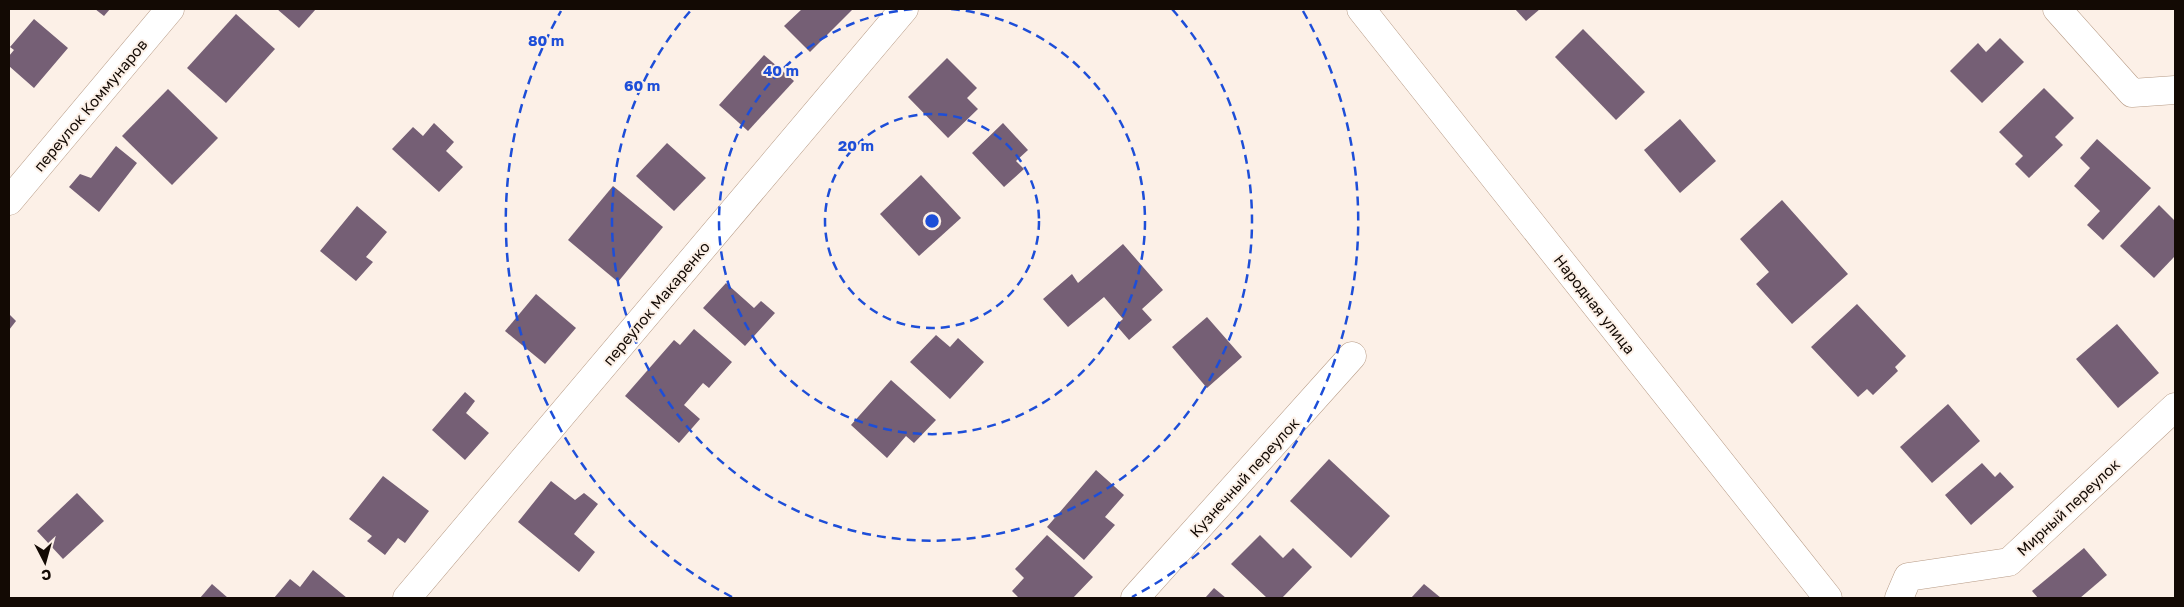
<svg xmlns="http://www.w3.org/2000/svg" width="2184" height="607" font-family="'Golos Text',sans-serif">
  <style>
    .building { fill: #755f75 }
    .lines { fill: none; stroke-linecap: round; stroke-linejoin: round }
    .street-casing { stroke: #b79b86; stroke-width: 29 }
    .street { stroke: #fff; stroke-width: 28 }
    .ring { fill: none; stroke: #1d4ed8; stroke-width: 2.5; stroke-dasharray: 9 6 }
    .labels { text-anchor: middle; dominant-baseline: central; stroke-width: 4; stroke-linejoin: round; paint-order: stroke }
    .street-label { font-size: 15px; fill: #130a04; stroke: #fcf0e7 }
    .centre { fill: #1d4ed8; stroke: #fcf0e7; stroke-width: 2.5 }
    .ring-label { font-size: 15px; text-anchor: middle; font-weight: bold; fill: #1d4ed8; stroke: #fcf0e7; stroke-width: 4; stroke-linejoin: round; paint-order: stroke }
  </style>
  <rect width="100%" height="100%" fill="#fcf0e7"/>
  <g class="building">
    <path d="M95,9H110L104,16Z"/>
    <path d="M277,9H316L299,28Z"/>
    <path d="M802,9H853L810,52L784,26Z"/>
    <path d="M1515,9H1540L1526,21Z"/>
    <path d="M236,14L275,49L226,103L187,68Z"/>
    <path d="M34,19L68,48L34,88L9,66V56L14,50L10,47Z"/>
    <path d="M1583,29L1645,92L1616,120L1555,57Z"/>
    <path d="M2000,38L2024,62L1982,103L1950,71L1978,43L1986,52Z"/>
    <path d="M764,55L794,81L748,131L719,105Z"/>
    <path d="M947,58L977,88L967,98L978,109L948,138L908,97Z"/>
    <path d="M2044,88L2074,118L2055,137L2063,145L2029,178L2015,164L2023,156L1999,132Z"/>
    <path d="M168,89L218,138L172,185L122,136Z"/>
    <path d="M1680,119L1716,161L1680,193L1644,150Z"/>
    <path d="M434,123L454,142L446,151L463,167L439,192L392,149L413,127L423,136Z"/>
    <path d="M1003,123L1028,150L1016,161L1024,169L1004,187L972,153Z"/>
    <path d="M2097,139L2151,188L2103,240L2087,225L2100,211L2074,186L2090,168L2080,158Z"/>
    <path d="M667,143L706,178L674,211L636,176Z"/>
    <path d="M116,146L137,163L99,212L69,187L80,174L91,178Z"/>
    <path d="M921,175L961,218L919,256L880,214Z"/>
    <path d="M613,186L663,227L618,282L568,240Z"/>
    <path d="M1782,200L1848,274L1792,324L1756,284L1769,272L1740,239Z"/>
    <path d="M2159,205L2175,221V256L2154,278L2120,246Z"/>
    <path d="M357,206L387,232L366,257L373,262L356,281L320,251Z"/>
    <path d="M1123,244L1163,290L1142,309L1152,320L1129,340L1116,325L1123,319L1104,297L1068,327L1043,299L1072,274L1078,283Z"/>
    <path d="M726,283L754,308L761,301L775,313L745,346L703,308Z"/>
    <path d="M536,294L576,328L545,364L505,331Z"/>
    <path d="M1857,304L1906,356L1895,367L1898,371L1873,395L1867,389L1858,397L1811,347Z"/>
    <path d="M9,314L16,321L9,330Z"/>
    <path d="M1207,317L1242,357L1207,388L1172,347Z"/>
    <path d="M2117,324L2159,373L2118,408L2076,359Z"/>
    <path d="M694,329L732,362L709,388L703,383L684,405L700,419L679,443L625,396L674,340L680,345Z"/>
    <path d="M936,335L950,347L958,338L984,362L950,399L910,362Z"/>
    <path d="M891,380L936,420L914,443L906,436L887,458L851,425Z"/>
    <path d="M465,392L475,401L466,413L489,433L465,460L432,430Z"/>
    <path d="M1948,404L1980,441L1932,483L1900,447Z"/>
    <path d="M1329,459L1390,516L1351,558L1290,501Z"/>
    <path d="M1982,463L1995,477L2000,472L2014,487L1971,525L1945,495Z"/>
    <path d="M1096,470L1124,495L1105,517L1115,525L1084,560L1047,527Z"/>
    <path d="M383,476L429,511L405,543L398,538L385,555L367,541L372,536L349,519Z"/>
    <path d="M551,481L575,500L584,493L598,504L574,534L595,552L579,572L518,522Z"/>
    <path d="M77,493L104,521L63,559L37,531Z"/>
    <path d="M1047,535L1093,577L1073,598H1019L1012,591L1024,578L1015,569Z"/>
    <path d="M1260,535L1283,558L1293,548L1312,567L1282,598H1267L1231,564Z"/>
    <path d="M2084,548L2107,575L2080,598H2038L2032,591Z"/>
    <path d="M313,570L347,598H274L290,579L300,587Z"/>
    <path d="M212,584L228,598H200Z"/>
    <path d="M1424,584L1441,598H1411Z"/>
    <path d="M1214,588L1226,598H1205Z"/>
  </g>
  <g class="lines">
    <defs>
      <g id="street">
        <path d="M1361,9L1828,598"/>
        <path d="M2057,9L2132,93L2175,90"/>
        <path d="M9,201L170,9"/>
        <path d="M407,598L904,9"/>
        <path d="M1135,598L1352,356"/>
        <path d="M1899,598L1908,577L2009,562L2175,407"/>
      </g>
    </defs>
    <use href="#street" class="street-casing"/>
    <use href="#street" class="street"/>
  </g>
  <g class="ring">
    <circle cx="932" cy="221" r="107"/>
    <path d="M951 9A213 213 0 1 1 913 9"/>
    <path d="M1172 9A320 320 0 1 1 692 9"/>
    <path d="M732 597A426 426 0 0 1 561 11M1303 11A426 426 0 0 1 1132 597"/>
  </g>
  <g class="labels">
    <g class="street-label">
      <text transform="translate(90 105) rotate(-50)">переулок Коммунаров</text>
      <text transform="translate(656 303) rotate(-50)">переулок Макаренко</text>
      <text transform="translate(1595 304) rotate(52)">Народная улица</text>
      <text transform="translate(1244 477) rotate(-48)">Кузнечный переулок</text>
      <text transform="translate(2068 507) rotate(-43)">Мирный переулок</text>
    </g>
  </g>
  <circle cx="932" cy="221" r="8" class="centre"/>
  <g class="ring-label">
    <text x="546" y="46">80 m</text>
    <text x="781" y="76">40 m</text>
    <text x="642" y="91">60 m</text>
    <text x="856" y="151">20 m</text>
  </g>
  <rect width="2184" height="607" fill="none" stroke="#130a04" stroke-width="20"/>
  <g transform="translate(45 562) rotate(174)" stroke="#fcf0e7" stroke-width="4" paint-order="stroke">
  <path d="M0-4L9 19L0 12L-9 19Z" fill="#130a04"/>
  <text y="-8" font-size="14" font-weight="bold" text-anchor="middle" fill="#130a04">С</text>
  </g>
</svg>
